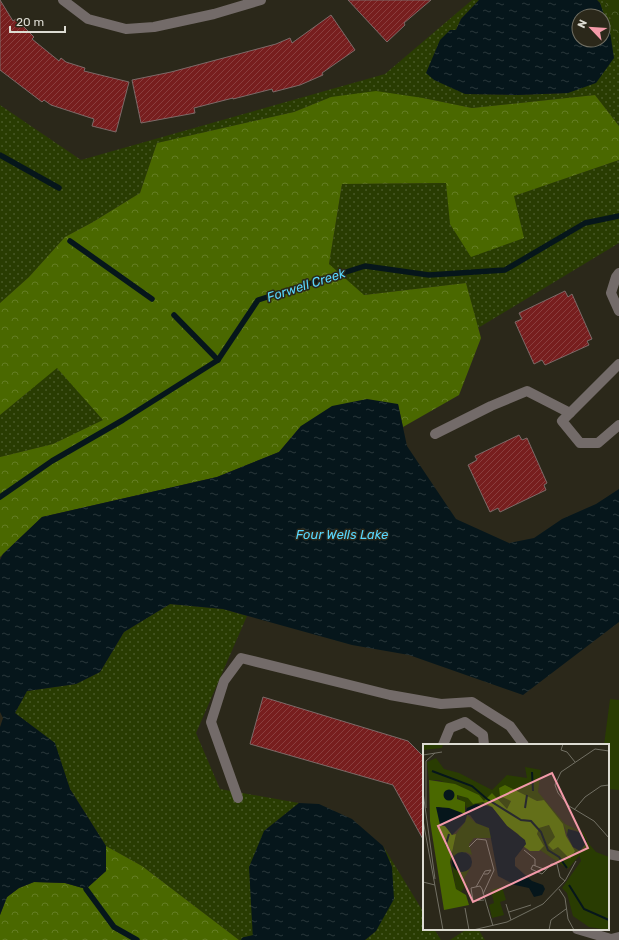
<svg xmlns="http://www.w3.org/2000/svg" width="619" height="940" font-family="Rubik,sans-serif">
  <style>
    .grass { fill: url(#grass-dots) }
    .forest { fill: url(#forest-crowns) }
    .park { fill: url(#park-crowns) }
    .pitch { fill: #293c02 }
    .water { fill: url(#water-ripples); fill-rule: evenodd }
    .lines { fill: none; stroke-linecap: round; stroke-linejoin: round }
    .stream { stroke: #06161b; stroke-width: 5.5 }
    .building { fill: url(#building-hatch); stroke: #7c6a68 }
    .minor { stroke: #736b69; stroke-width: 10 }
    .labels { text-anchor: middle; dominant-baseline: central; stroke-width: 3; stroke-linejoin: round; paint-order: stroke }
    .water-label { font-size: 13px; font-style: italic; fill: #59d8fe; stroke: #2b281a }
    .inset-river { fill: none; stroke: #06161b; stroke-width: 2 }
    .inset-road { fill: none; stroke: #727064; stroke-width: 1 }
    .view { fill: #f39aa9; fill-opacity: 0.15; stroke: #f39aa9; stroke-width: 2 }
    .inset-edge { fill: none; stroke: #dddcd3; stroke-width: 2 }
  </style>
  <defs>
    <pattern id="grass-dots" width="8" height="8" patternUnits="userSpaceOnUse"><rect width="8" height="8" fill="#293c02"/><path d="M2 2h.1M6 6h.1" fill="none" stroke="#485826" stroke-width="1.8" stroke-linecap="round"/></pattern>
    <pattern id="forest-crowns" width="20" height="18" patternUnits="userSpaceOnUse"><rect width="20" height="18" fill="#4a6800"/><path d="M2 6a3 3 0 1 1 6 0M12 15a3 3 0 1 1 6 0" fill="none" stroke="#647d24"/></pattern>
    <pattern id="park-crowns" width="20" height="18" patternUnits="userSpaceOnUse"><rect width="20" height="18" fill="#293c02"/><path d="M2 6a3 3 0 1 1 6 0M12 15a3 3 0 1 1 6 0" fill="none" stroke="#485826"/></pattern>
    <pattern id="water-ripples" width="26" height="14" patternUnits="userSpaceOnUse"><rect width="26" height="14" fill="#06161b"/><path d="M2 4q2-2 4 0t4 0M15 11q2-2 4 0t4 0" fill="none" stroke="#2a373b"/></pattern>
    <pattern id="building-hatch" width="6" height="6" patternUnits="userSpaceOnUse"><rect width="6" height="6" fill="#771e1e"/><path d="M-1 1l2-2M0 6l6-6M5 7l2-2" fill="none" stroke="#8a3e3e"/></pattern>
  </defs>
  <rect width="100%" height="100%" fill="#2b281a"/>
  <g class="grass">
    <path d="M472,0H479L461,19L456,30L465,94L517,95L568,93L614,58L600,3L597,0H605L619,45V126L595,95L472,108L423,98L331,97L294,112L157,143L140,193L93,222L65,237L29,277L0,303V105L81,160L385,74Z"/>
    <path d="M619,160V243L478,328L466,283L363,295L329,264L342,184L447,183L450,224L513,196Z"/>
    <path d="M57,367L104,420L53,444L0,457V415Z"/>
    <path d="M170,604L223,609L247,616L196,733L220,789L299,803L264,831L253,940H239L142,866L106,846L70,789L54,743L15,713L27,691L76,684L100,672L124,632Z"/>
    <path d="M383,846L424,913V929H434L441,940H365L376,931L392,867Z"/>
    <path d="M467,929H478L485,940H450Z"/>
  </g>
  <g class="forest">
    <path d="M376,91L423,98L472,108L595,95L619,126V160L514,196L524,238L471,257L450,224L446,183L342,184L329,264L364,295L466,283L481,338L459,395L403,427L398,404L301,426L279,452L217,477L42,517L0,557V457L53,444L103,420L57,368L0,415V303L29,277L65,237L93,222L140,193L157,143L294,112L331,97Z"/>
    <path d="M106,846L142,866L239,940H0V915L7,897L19,888L34,882L65,883L86,889L106,871Z"/>
  </g>
  <path class="park" d="M605,0H619V45Z"/>
  <path class="pitch" d="M610,699L619,700V790L608,789V745H604Z"/>
  <g class="water">
    <path d="M479,0H597L600,3L610,32L614,58L596,83L568,93L517,95L465,94L434,80L426,73L440,40L450,30H456L461,19ZM579,16H603V40H579Z"/>
    <path d="M367,399L398,404L407,446L456,519L509,543L534,538L562,519L596,504L619,489V622L523,695L409,655L352,645L223,609L170,604L124,632L100,672L76,684L27,691L15,713L55,743L70,789L106,846V871L86,889L65,883L34,882L19,888L7,897L0,915V727L3,718L0,712V560L3,554L42,517L217,477L279,452L301,426L332,406Z"/>
    <path d="M299,803L319,804L352,819L383,846L392,867L394,899L376,931L365,940H253L249,867L264,831Z"/>
  </g>
  <g class="lines">
    <g class="stream">
      <path d="M0,155L59,188"/>
      <path d="M70,241L152,299"/>
      <path d="M174,315L218,360"/>
      <path d="M0,497L52,461L123,420L218,360L258,300L365,266L429,275L505,270L585,223L619,216"/>
      <path d="M86,889L114,927L137,940"/>
      <path d="M244,940L253,938"/>
    </g>
  </g>
  <g class="building">
    <path d="M0,0L13,21L16,19L34,37L32,39L59,61L61,58L66,62L85,68L84,71L129,82L116,132L92,126L94,119L51,105L44,100L42,102L0,70Z"/>
    <path d="M348,0H431L404,23L405,25L387,42Z"/>
    <path d="M331,15L355,50L322,73L323,75L300,85L273,92L272,89L233,99V98L194,108L195,113L141,123L132,80L171,72L276,44L290,38L292,43Z"/>
    <path d="M565,291L568,297L572,294L592,339L587,341L589,345L545,365L542,360L534,364L515,322L522,319L519,313Z"/>
    <path d="M519,435L522,440L527,438L547,483L544,485L546,490L500,512L498,508L490,512L468,465L477,460L475,456Z"/>
    <path d="M263,697L408,741L424,757V841L393,785L250,744Z"/>
  </g>
  <g class="lines">
    <g class="minor">
      <path d="M63,0L88,19L126,29L154,27L214,14L261,0"/>
      <path d="M619,273L616,277L611,293L619,311"/>
      <path d="M619,364L562,421L580,443H598L619,425"/>
      <path d="M435,434L491,406L527,391L570,413"/>
      <path d="M443,745L450,728L465,722L483,735L484,745"/>
      <path d="M238,798L211,722L224,681L241,658L390,695L441,704L472,702L510,726L524,745"/>
      <path d="M608,854L619,856"/>
      <path d="M577,929L611,939L619,937"/>
    </g>
  </g>
  <g class="labels">
    <g class="water-label">
      <text transform="translate(306 285) rotate(-18)">Forwell Creek</text>
      <text x="342" y="534">Four Wells Lake</text>
    </g>
  </g>
  <g transform="translate(423 744)">
    <rect width="186" height="186" fill="#2b281a"/>
    <path d="M0,0H20L19,4L0,6ZM13,14L21,25L36,29L69,46L84,31L104,34L102,23L118,26L115,48L142,80L161,89L166,100L145,125L117,106L121,102L114,90L116,84L126,81L133,94L125,101L130,106L135,102L147,115L152,107L140,80L121,56L114,57L82,41L88,57L84,65L69,49L59,59L62,61L53,60L44,64L33,51L60,57L16,36H6L4,18ZM150,85L159,89L164,98L157,107L150,103L144,91ZM44,71L53,79L66,84L69,94H51L46,100L49,111L43,108L28,114L33,90L42,78ZM29,122L33,125L46,126L48,123L40,136L44,139L38,148L33,145Z" fill="#293c02" fill-rule="evenodd"/>
    <path d="M6,36L32,40L56,51L61,57L69,49L84,65L88,57L77,52L76,44L82,41L114,57L121,56L140,80L143,92L152,107L147,115L135,103L130,106L125,101L132,93L126,81L116,84L114,90L121,102L116,107H107L100,102L103,100L95,90L84,82L69,63L60,58L50,60L45,54L34,51V55L42,58V70L15,63L19,81L24,83L29,91L33,90L27,118L33,145L43,151L46,161L21,166L7,77Z" fill="#4a6800"/>
    <path d="M166,100L173,108L186,113V186L166,183L150,172L144,149L139,144L158,117L156,110Z" fill="#293c02"/>
    <path d="M79,143L83,156L77,158L81,171L69,174L66,161L71,159L68,146Z" fill="#293c02"/>
    <path d="M20.5 51a5.5 5.5 0 1 1 11 0a5.5 5.5 0 1 1-11 0ZM53,60L69,63L84,82L102,96L103,100L92,114V122L109,137L120,141L122,145L119,151L111,153L106,144L92,141L75,132L66,84L53,79L47,71H44L42,78L29,91L22,82L17,81L13,63L26,64L42,70L44,64ZM145,85L159,89L164,98L157,107L150,103L144,91ZM29 118a10 10 0 1 1 20 0a10 10 0 1 1-20 0Z" fill="#06161b"/>
    <path class="inset-river" d="M9,27L49,42L64,55L98,76L108,77L118,88L125,106L136,113L144,124M109,28L110,47M102,64L104,51M26,90L23,100L30,113M146,141L161,165L186,176"/>
    <path class="inset-road" d="M140,0L138,6L144,8L152,18M186,7L172,5L138,28L132,41L135,49L146,62L171,77L186,94M0,11L19,8M0,48L12,135M3,64V17L12,9M151,66L162,53L178,42L186,41M0,76L20,186M46,103L54,95L63,96L71,126L60,150M101,106L112,115V122M123,126L110,121L108,125L119,130L123,126L128,120H134L137,133L142,137M0,138L12,141M53,143L62,127L68,126L65,130H61M136,145L142,154L145,175L151,186M61,156L50,157L48,144L57,142L59,145L70,182M83,160L88,176M42,164L46,186M86,168L108,161M50,186L84,178L120,160L142,137L153,117M126,186L128,176L143,165"/>
    <path class="view" d="M129,29L165,104L50,158L15,82Z"/>
    <rect width="186" height="186" class="inset-edge"/>
  </g>
  <g transform="translate(591 28) rotate(295)"><circle r="19" fill="#2b281a" stroke="#727064"/>
  <path d="M0-3L7 15L0 10L-7 15Z" fill="#f39aa9"/>
  <text y="-6" font-size="11" font-weight="bold" text-anchor="middle" fill="#dddcd3">N</text>
  </g>
  <path d="M10 26v6h55v-6" fill="none" stroke="#dddcd3" stroke-width="2"/>
  <text x="16" y="26" font-size="12" fill="#dddcd3" stroke="#2b281a" stroke-width="3" paint-order="stroke">20 m</text>
</svg>
